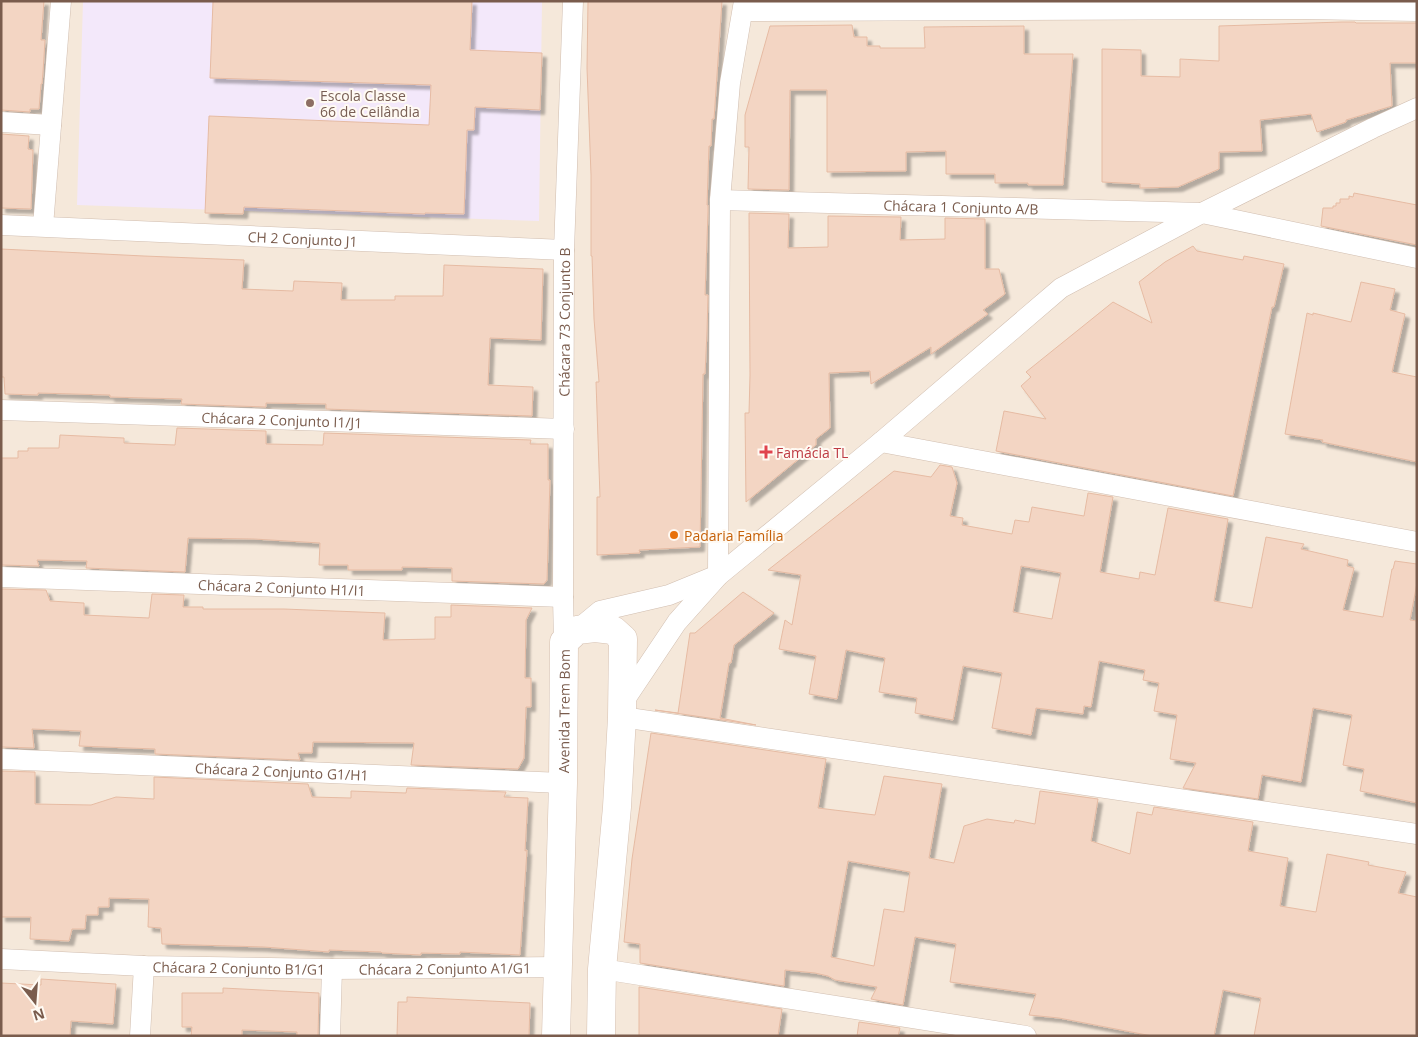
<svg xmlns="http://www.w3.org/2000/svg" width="1418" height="1037" font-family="'Open Sans',sans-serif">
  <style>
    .residential { fill: #f5e8da }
    .education { fill: #f3e8fa }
    .building { fill: #f3d5c3; stroke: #e6bba3; fill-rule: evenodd; filter: url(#shadow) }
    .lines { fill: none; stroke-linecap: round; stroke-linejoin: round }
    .street-casing { stroke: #d1beb0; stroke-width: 21 }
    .secondary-casing { stroke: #d6c0b0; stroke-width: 29 }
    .street { stroke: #fff; stroke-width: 20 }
    .secondary { stroke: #fff; stroke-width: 28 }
    .education-dot { fill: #8d6e63; stroke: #fffaf3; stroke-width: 2 }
    .health-dot { fill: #e0444e; stroke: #fffaf3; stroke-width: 2 }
    .food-dot { fill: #e8710a; stroke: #fffaf3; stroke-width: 2 }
    .labels { text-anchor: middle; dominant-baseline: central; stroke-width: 4; stroke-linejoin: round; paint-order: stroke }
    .education-label { font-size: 14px; fill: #785e54; stroke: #fffaf3; text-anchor: start }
    .street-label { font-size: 14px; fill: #7a5c4d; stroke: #fffaf3 }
    .health-label { font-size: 14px; fill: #be3a42; stroke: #fffaf3; text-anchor: start }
    .food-label { font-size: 14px; fill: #c56008; stroke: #fffaf3; text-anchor: start }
  </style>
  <defs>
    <filter id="shadow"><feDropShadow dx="4.5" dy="4.5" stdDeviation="1" flood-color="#0004"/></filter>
  </defs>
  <rect width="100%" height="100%" fill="#fdf6ec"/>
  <rect class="residential" x="1" y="1" width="1416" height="1035"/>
  <path class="education" d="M83,1H542L539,221L77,205Z"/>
  <g class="building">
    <path d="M1,1H44L41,40H45L43,72L42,84H41L39,109H30V112L1,110Z"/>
    <path d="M213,1H472L470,50L542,53L540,110L475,107L474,130H467L464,214L425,213V214L244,207L243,214L205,213L209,116L429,125L431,85L210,78Z"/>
    <path d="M588,1H722L714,119H712L711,146H709L707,205H708V212L705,295H708L707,332L705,374H703L700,547L639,550L640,553L597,555V497H600L596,382H599L594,319L592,256H591V175L587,68Z"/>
    <path d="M1342,22H1355L1356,23H1417V63H1390L1392,106L1346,120V122L1317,132L1311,114L1260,120L1262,151L1219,152V169L1178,187L1140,188V184L1102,182V49L1141,50V76L1180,77V59L1219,61V26Z"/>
    <path d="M852,25L854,37H867V46H880V48H925L924,27L1024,26V54H1073L1063,185H1028V183H995V174H946V151L906,152V171L827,172V90H790L789,190L748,189L749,147H745V115L770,26Z"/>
    <path d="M1,134L29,136L28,149L33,150L31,209L1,208Z"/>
    <path d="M1354,193L1417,205V245L1321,226L1323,208H1333V206H1336V203H1340V199H1349V196L1353,197Z"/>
    <path d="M749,213L789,214L788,248L828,247V216L901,217L900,240L945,239V218L985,219V269H999L1005,294L983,310L988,314L931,354V347L871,384L870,371L829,373L830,428L816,439V445L746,502L745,413H749L750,375Z"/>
    <path d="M1193,246L1197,251L1243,260L1244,256L1284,264L1274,307H1272L1233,496L996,451L1004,411L1046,419L1021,386L1031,377L1026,372L1113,302L1152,323L1139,282L1165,262Z"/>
    <path d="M1,249L144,256L244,260L242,289L293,291L294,281L342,283L341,300H395V296H443L444,265L543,269L541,340L490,338L488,385L533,387L532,416L326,409V404L266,403V407L181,404L182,399L110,397V395L38,393V395L5,394L4,377H1Z"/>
    <path d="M1361,282L1395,289L1390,310L1405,314L1392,372L1417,377V462L1322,442L1323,440L1285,434L1307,313L1313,315V313L1351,322Z"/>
    <path d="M177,428L266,431V444L323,445L324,433L531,440L530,444H548V480H550L547,580L544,584L452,581V568L402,567V570H348V565H319L320,543L254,539L188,538L185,572L86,568L87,561L37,560L39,566L1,565V458H18V451H28V448H59L60,435L124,438V443L175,445Z"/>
    <path d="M940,465L952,467L957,483L950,516L963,518L962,525L1012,534L1015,520L1029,522L1032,507L1084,516L1088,493L1113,497L1100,572L1139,579L1140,572L1155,575L1168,508L1228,519L1214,601L1252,608L1266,537L1304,544L1301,549L1348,560L1347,566L1354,568L1343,610L1383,617L1392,569H1393L1395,561L1417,564V583L1410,620L1417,621V803L1360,791L1364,769L1343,765L1352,715L1313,708L1301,782L1262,775L1258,799L1183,788L1196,763L1170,759L1177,715L1154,711L1159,683L1143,680L1145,670L1099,661L1091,707L1084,706L1083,714L1036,708L1031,735L992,728L1002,673L963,666L953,720L915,713L917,698L879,692L885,658L846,650L837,699L809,694L816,656L779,649L785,620L792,625L801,575L768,570L894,471L931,477ZM1021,566L1061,573L1052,619L1013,612Z"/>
    <path d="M1,589L46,590L50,601L84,603V615L149,618L152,594L184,595L183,607H203V609H284L385,613L383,640L435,639V617H451V605L532,608L526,620L525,678H531V707H526L524,758L518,769L411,765L414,743L313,742L312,753H298L300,760L155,754V749L79,746L81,731L32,729L34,748L1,747Z"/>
    <path d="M743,592L774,613L734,645L731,663H729L720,718L756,725L655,710L678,713L690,633H695Z"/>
    <path d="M651,733L826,759L818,808L875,815L884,776L942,784L929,858L954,863L964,826L987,819L1014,823L1015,820L1035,824L1040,791L1098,799L1091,841L1130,854L1137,812L1152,815L1154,807L1253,822L1248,851L1288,858L1280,906L1316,912L1327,854L1369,862L1368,865L1406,872L1398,893L1417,897V1036H1254L1261,998L1223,990L1214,1036H1152L1059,1018L1029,1015L1036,994L950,982L956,944L915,937L903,1005L871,999L877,987L835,980L828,976L815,973L785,970L784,986L640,963V944L624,942L632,859ZM848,861L910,872L904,912L884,909L874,966L831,957Z"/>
    <path d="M1,771L35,772V804L91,805L116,797L154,799V777L308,784L312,797L351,798V791L406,793L407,788L506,792L504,797L528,798L525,851L527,850L520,955L460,952V954L421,953V955L382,953L381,952L329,950V952L264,947L162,944L161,928L148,927L149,899L109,898V907H98V915H86L85,929H72L69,941L30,939L31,917H1Z"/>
    <path d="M41,979L116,984L113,1024L71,1021L70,1036H1V983L41,985Z"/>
    <path d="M639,987L782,1009L778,1036H639Z"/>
    <path d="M223,988L319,993L318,1036H297V1032L242,1030V1036H191L192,1027H182V993H223Z"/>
    <path d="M407,997L530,1003L529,1036H397L398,1002H407Z"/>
    <path d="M859,1022L900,1028L898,1036H857Z"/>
  </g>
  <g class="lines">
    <defs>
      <g id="street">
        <path d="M744,11L1302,9L1417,11"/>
        <path d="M1,122L51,125"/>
        <path id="s1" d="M720,200L1202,213L1417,258"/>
        <path id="s2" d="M1,225L564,250"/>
        <path d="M43,226L61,1"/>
        <path id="s3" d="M1,410L564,429"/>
        <path d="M881,442L1417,542"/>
        <path d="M718,576L720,200L730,83L744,1"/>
        <path id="s4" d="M1,577L563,597"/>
        <path d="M577,630L600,611L669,595L713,577"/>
        <path id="s5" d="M564,642L563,597L564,250L573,1"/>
        <path d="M622,704L677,622L718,576L881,442L1061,288L1202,213L1373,128L1417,108"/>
        <path d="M622,717L1417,834"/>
        <path id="s6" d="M1,759L563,783"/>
        <path id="s7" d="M1,959L144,966L332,969L558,967"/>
        <path d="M602,969L1026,1036"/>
        <path d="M140,1036L144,966"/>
        <path d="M330,1036L332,969"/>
      </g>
      <g id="secondary">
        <path id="s8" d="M556,1036L563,783L564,642L577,630L595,628L613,630L623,639L622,717L617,807L602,969L601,1036"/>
      </g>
    </defs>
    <use href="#street" class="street-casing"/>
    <use href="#secondary" class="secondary-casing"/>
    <use href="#street" class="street"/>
    <use href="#secondary" class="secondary"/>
  </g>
  <circle class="education-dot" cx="310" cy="103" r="5"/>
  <path class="health-dot" d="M763.5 444.5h5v5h5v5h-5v5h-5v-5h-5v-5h5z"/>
  <circle class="food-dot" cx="674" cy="535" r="5"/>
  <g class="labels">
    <g class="education-label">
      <text x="320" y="95">Escola Classe<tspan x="320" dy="16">66 de Ceilândia</tspan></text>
    </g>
    <g class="street-label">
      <text stroke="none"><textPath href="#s1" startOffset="241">Chácara 1 Conjunto A/B</textPath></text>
      <text stroke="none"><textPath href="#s2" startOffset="302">CH 2 Conjunto J1</textPath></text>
      <text stroke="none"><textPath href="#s5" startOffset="320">Chácara 73 Conjunto B</textPath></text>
      <text stroke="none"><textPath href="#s3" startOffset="281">Chácara 2 Conjunto I1/J1</textPath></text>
      <text stroke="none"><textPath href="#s4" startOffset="281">Chácara 2 Conjunto H1/I1</textPath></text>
      <text stroke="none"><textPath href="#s8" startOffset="325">Avenida Trem Bom</textPath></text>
      <text stroke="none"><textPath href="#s6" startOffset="281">Chácara 2 Conjunto G1/H1</textPath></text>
      <text stroke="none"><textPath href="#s7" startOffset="238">Chácara 2 Conjunto B1/G1</textPath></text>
      <text stroke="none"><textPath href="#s7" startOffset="444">Chácara 2 Conjunto A1/G1</textPath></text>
    </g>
    <g class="health-label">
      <text x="776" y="452">Famácia TL</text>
    </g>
    <g class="food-label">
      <text x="684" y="535">Padaria Família</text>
    </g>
  </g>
  <rect width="1418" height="1037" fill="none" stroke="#7a5c4d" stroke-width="5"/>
  <g transform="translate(35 1002) rotate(163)" stroke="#fffaf3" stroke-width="4" paint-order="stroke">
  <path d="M0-4L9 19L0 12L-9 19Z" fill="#7a5c4d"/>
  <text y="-8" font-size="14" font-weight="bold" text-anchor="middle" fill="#7a5c4d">N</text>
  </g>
</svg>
